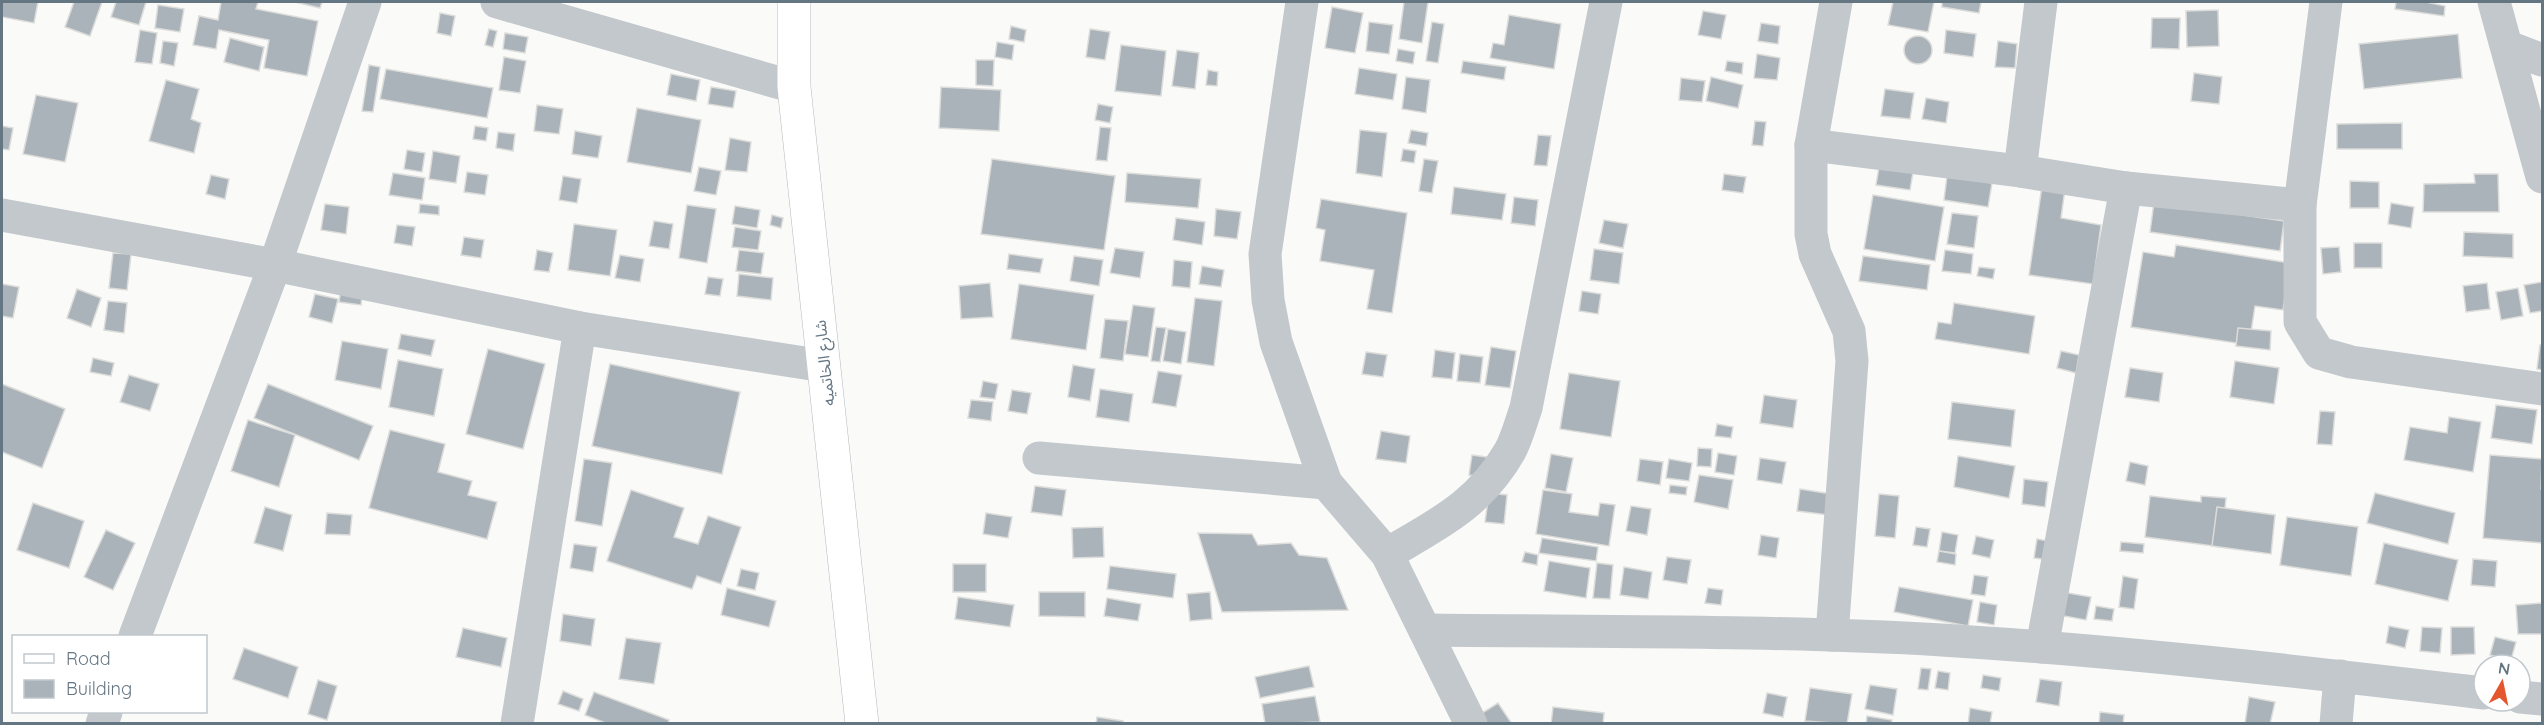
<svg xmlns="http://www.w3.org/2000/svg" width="2544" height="725" font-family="Quicksand,'Noto Sans Arabic',sans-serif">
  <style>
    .building { fill: #aab3b9; stroke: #dcdcda; stroke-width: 1.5 }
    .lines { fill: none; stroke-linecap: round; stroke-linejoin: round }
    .secondary-casing { stroke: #b3babf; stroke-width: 34 }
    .street { stroke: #c3c8cc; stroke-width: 33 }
    .secondary { stroke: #fff; stroke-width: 33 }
    .labels { text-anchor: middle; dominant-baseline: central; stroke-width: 6; stroke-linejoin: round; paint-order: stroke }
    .street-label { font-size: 16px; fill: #657683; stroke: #fff }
  </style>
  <rect width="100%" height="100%" fill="#fafaf8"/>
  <g class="building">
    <path d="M2,2H38L34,23L2,17Z"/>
    <path d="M74,2H102L90,36L65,27Z"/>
    <path d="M116,2H146L139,25L111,17Z"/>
    <path d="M221,2H258L256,9L318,21L307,76L264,68L269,40L219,30L216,49L193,45L199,16L218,20Z"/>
    <path d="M295,2H322L320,8Z"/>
    <path d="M1404,2H1428L1422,43L1399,39Z"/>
    <path d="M1893,2H1934L1928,32L1888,25Z"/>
    <path d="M1942,2H1981L1979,13L1942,7Z"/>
    <path d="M2396,2H2426L2445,6L2444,16L2395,9Z"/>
    <path d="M158,5L184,9L180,32L155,28Z"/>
    <path d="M1332,7L1363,13L1355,53L1325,48Z"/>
    <path d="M2218,10L2219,46L2187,47L2186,11Z"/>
    <path d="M1703,11L1726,15L1721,39L1698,35Z"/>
    <path d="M440,13L455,16L451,36L437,33Z"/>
    <path d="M1509,15L1561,24L1554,69L1490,58L1493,43L1504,45Z"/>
    <path d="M2152,18H2180L2179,49L2151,48Z"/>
    <path d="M1369,22L1393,25L1389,54L1366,51Z"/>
    <path d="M1432,22L1444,24L1438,63L1426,61Z"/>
    <path d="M1761,23L1780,26L1778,44L1758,41Z"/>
    <path d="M1011,26L1026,30L1024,42L1009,39Z"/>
    <path d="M489,29L497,31L493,47L485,45Z"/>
    <path d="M1090,29L1110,32L1105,60L1086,57Z"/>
    <path d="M140,30L157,33L152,64L135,62Z"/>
    <path d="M1946,30L1976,34L1973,57L1944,53Z"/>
    <path d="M505,33L528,37L525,53L503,49Z"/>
    <path d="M2458,34L2462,78L2364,89L2359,44Z"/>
    <circle cx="1918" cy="50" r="14"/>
    <path d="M230,38L264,47L259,71L224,62Z"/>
    <path d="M163,41L178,43L174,66L160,63Z"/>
    <path d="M1998,41L2017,44L2015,68L1995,67Z"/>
    <path d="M997,42L1014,45L1012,60L995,57Z"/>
    <path d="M1121,45L1166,51L1161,96L1115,91Z"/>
    <path d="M1398,49L1415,52L1413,64L1396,61Z"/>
    <path d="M1177,50L1199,53L1195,89L1172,86Z"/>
    <path d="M1757,54L1780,58L1777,80L1754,78Z"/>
    <path d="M504,57L526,61L520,93L499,90Z"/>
    <path d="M976,60H994L993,86L976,85Z"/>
    <path d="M1463,61L1506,67L1504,80L1461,73Z"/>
    <path d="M1727,61L1743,63L1742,74L1725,71Z"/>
    <path d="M369,65L380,67L373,112L362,111Z"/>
    <path d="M1359,68L1397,74L1393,100L1355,94Z"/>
    <path d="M386,69L493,88L487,118L380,99Z"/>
    <path d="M1208,70L1218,72L1217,86L1206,85Z"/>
    <path d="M2194,73L2222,77L2219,104L2191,101Z"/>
    <path d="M671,74L700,80L696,101L667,95Z"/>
    <path d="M1406,77L1430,80L1426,113L1402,109Z"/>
    <path d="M1711,77L1743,85L1738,108L1706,101Z"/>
    <path d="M1681,78L1705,81L1702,102L1679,100Z"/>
    <path d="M166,80L199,89L191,119L201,123L194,153L149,141Z"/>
    <path d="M711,87L736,91L733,108L708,104Z"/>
    <path d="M941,87L1001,90L999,131L939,128Z"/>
    <path d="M1885,89L1914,93L1910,119L1881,116Z"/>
    <path d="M36,95L78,103L65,162L23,154Z"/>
    <path d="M1926,98L1949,102L1946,123L1922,119Z"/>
    <path d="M1098,104L1113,107L1110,123L1095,120Z"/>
    <path d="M537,105L563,109L559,134L534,131Z"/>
    <path d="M637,108L701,120L691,173L627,162Z"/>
    <path d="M1755,121L1766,122L1763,146L1752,145Z"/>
    <path d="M2402,123V149H2337V124Z"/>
    <path d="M2,126L13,128L9,150L2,149Z"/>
    <path d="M475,126L488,128L486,141L473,139Z"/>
    <path d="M1100,127L1111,128L1107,161L1096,160Z"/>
    <path d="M1360,130L1387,133L1382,177L1356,173Z"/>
    <path d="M1411,130L1428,133L1426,146L1408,143Z"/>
    <path d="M575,131L602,136L598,158L572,154Z"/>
    <path d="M498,132L515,134L513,151L496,148Z"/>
    <path d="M1538,135L1551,136L1547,166L1534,165Z"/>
    <path d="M730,138L751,142L747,172L725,170Z"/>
    <path d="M1403,149L1416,151L1414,163L1401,161Z"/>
    <path d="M407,150L425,153L422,172L404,169Z"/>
    <path d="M433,151L460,156L456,183L429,179Z"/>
    <path d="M992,159L1115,176L1104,250L981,234Z"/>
    <path d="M1424,159L1438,161L1432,193L1419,191Z"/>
    <path d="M699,167L721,171L716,195L694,191Z"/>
    <path d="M1879,167L1913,172L1910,190L1876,185Z"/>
    <path d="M467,172L488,175L485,195L464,192Z"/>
    <path d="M393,173L425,178L422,200L389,195Z"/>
    <path d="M1127,173L1201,179L1198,208L1125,202Z"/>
    <path d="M1724,174L1746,177L1743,193L1722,190Z"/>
    <path d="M2474,174H2498L2499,212H2423L2424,184L2475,183Z"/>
    <path d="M211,175L229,179L225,199L206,194Z"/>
    <path d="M563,176L581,179L577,203L559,200Z"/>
    <path d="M1947,176L1992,183L1988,207L1944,200Z"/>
    <path d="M2350,181L2379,182V208H2350Z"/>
    <path d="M2042,186L2065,189L2061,218L2101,225L2093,284L2029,275Z"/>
    <path d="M1454,187L1506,194L1502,220L1451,214Z"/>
    <path d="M1873,195L1944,207L1935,261L1864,249Z"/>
    <path d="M1514,197L1538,200L1535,226L1511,223Z"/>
    <path d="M1321,199L1407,213L1392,313L1367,309L1374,270L1320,261L1325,230L1316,228Z"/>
    <path d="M2154,202L2284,221L2280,251L2150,232Z"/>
    <path d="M2391,203L2414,207L2411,228L2388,224Z"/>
    <path d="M325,204L349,207L346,234L321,230Z"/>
    <path d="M420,204L439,206V215L419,213Z"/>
    <path d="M687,205L716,209L707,263L679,258Z"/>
    <path d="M735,206L760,210L757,228L732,224Z"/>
    <path d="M1216,209L1241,212L1237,239L1214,236Z"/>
    <path d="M1952,213L1978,216L1974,248L1947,244Z"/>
    <path d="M772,215L783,218L781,228L770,225Z"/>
    <path d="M1176,218L1205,222L1202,245L1173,240Z"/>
    <path d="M1604,220L1628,224L1623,248L1599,243Z"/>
    <path d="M654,221L673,224L669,249L649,246Z"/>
    <path d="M574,224L617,230L610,276L568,270Z"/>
    <path d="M397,225L415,227L412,246L394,243Z"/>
    <path d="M735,227L761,231L758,250L732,247Z"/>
    <path d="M2464,232L2513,234V258L2463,256Z"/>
    <path d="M464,237L484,240L481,258L461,255Z"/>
    <rect x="2354" y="243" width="28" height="25"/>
    <path d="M2176,245L2290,263L2283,310L2255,306L2249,345L2131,327L2143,252L2174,257Z"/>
    <path d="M2339,247L2341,272L2323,274L2321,248Z"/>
    <path d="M1115,248L1144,252L1140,278L1110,273Z"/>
    <path d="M1594,249L1623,253L1619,284L1590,280Z"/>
    <path d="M537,250L553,253L549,272L534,270Z"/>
    <path d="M739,250L764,253L761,274L736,271Z"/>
    <path d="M1945,250L1973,254L1971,274L1942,271Z"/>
    <path d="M113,253L131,254L127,290L109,288Z"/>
    <path d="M1009,254L1043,259L1040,273L1007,269Z"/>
    <path d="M620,255L644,259L640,282L615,278Z"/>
    <path d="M1074,256L1103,260L1099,286L1070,281Z"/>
    <path d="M1863,256L1930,265L1927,290L1859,281Z"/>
    <path d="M1174,260L1192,262L1190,288L1172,286Z"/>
    <path d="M1202,266L1224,270L1221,287L1199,284Z"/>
    <path d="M1979,267L1995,269L1993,279L1977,276Z"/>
    <path d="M739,274L773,278L771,300L737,296Z"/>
    <path d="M708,277L723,279L720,296L705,294Z"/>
    <path d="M2542,282V311L2530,313L2524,285Z"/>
    <path d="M342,283L363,287L361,305L339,302Z"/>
    <path d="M990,283L993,317L961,319L959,286Z"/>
    <path d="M2487,283L2490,309L2466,312L2463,286Z"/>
    <path d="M2,284L19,287L13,318L2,316Z"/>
    <path d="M1019,284L1094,295L1086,350L1011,339Z"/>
    <path d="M2518,288L2523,316L2501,320L2496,292Z"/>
    <path d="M77,289L101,298L91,327L67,318Z"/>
    <path d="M1582,291L1601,294L1598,314L1579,311Z"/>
    <path d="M315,294L338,299L332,323L309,317Z"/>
    <path d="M1195,298L1222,301L1214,366L1187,362Z"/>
    <path d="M108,301L127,303L124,333L104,330Z"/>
    <path d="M1954,303L2035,316L2029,354L1935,339L1938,322L1951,324Z"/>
    <path d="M1133,305L1155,308L1148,357L1125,354Z"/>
    <path d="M1105,319L1128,321L1123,361L1100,358Z"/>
    <path d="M1156,327L1166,328L1160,362L1151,361Z"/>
    <path d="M2238,328L2271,331L2270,350L2236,346Z"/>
    <path d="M1168,329L1186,332L1181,364L1163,361Z"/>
    <path d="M401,334L435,340L431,356L398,349Z"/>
    <path d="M342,341L388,349L381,389L335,380Z"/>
    <path d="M2540,345H2542V370L2537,369Z"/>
    <path d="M1491,347L1516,351L1510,388L1485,385Z"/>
    <path d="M488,349L545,364L523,449L466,434Z"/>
    <path d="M1435,350L1455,353L1452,379L1432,377Z"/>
    <path d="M2061,351L2079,355L2076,373L2057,368Z"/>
    <path d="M1366,352L1387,355L1383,377L1362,374Z"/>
    <path d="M1460,354L1483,357L1480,383L1457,381Z"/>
    <path d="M93,358L114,363L111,376L90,372Z"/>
    <path d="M398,360L443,369L434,416L389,407Z"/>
    <path d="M2235,361L2279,368L2274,404L2230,397Z"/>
    <path d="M610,364L740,392L722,474L592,446Z"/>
    <path d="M1073,365L1095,369L1090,401L1068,397Z"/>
    <path d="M2130,368L2163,373L2159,402L2125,397Z"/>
    <path d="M1158,371L1182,375L1176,407L1152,403Z"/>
    <path d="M1569,373L1620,381L1611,437L1560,429Z"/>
    <path d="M129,375L159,384L150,411L120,402Z"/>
    <path d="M983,381L998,384L995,399L980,397Z"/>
    <path d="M2,384L65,409L42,468L2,452Z"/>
    <path d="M268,384L373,426L359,460L254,418Z"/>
    <path d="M1100,389L1133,394L1129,422L1096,417Z"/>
    <path d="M1012,390L1031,393L1027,414L1008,411Z"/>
    <path d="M1764,395L1797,400L1793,428L1760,423Z"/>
    <path d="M971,400L993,402L991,421L968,418Z"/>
    <path d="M1952,402L2015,410L2011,447L1948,439Z"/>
    <path d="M2496,405L2537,410L2532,444L2491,438Z"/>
    <path d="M2320,411L2335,412L2332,445L2317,444Z"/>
    <path d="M2449,417L2481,422L2473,472L2404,460L2410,427L2447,433Z"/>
    <path d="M248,420L295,435L279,487L231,471Z"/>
    <path d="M1717,424L1733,427L1731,438L1715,436Z"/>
    <path d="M390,430L445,444L438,472L472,481L468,495L497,502L487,539L369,508Z"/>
    <path d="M1381,431L1410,436L1406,463L1376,459Z"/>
    <path d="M1698,448L1712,449L1711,467L1697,466Z"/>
    <path d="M1718,453L1737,456L1734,475L1715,472Z"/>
    <path d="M1551,454L1573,458L1566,492L1545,488Z"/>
    <path d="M1472,455L1493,458L1490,478L1469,475Z"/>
    <path d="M2490,455L2542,459L2541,489H2542V543L2483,538Z"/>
    <path d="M1958,456L2015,466L2009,498L1954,487Z"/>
    <path d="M1760,458L1786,462L1782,484L1757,480Z"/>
    <path d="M584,459L612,463L602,526L575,521Z"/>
    <path d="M1640,459L1663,462L1660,485L1637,481Z"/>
    <path d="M1669,459L1692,463L1689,481L1666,478Z"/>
    <path d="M2130,462L2148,466L2145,485L2126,481Z"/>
    <path d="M1699,475L1733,480L1728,509L1694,502Z"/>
    <path d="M2024,479L2048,482L2045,507L2022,504Z"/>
    <path d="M1670,485L1687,487L1686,495L1669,493Z"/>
    <path d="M1035,486L1066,490L1062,516L1031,512Z"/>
    <path d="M1800,489L1831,494L1829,515L1797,511Z"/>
    <path d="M631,490L684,508L674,537L698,544L708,516L741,527L721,584L697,576L692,589L607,561Z"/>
    <path d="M1543,490L1572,494L1569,512L1598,516L1600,503L1615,505L1609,546L1536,534Z"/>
    <path d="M1489,493L1507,495L1504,524L1485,522Z"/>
    <path d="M2375,493L2455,513L2448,544L2367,523Z"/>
    <path d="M1879,494L1899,496L1895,538L1875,536Z"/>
    <path d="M2150,496L2201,502V496L2226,498L2221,547L2145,537Z"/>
    <path d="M33,503L84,521L69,568L17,550Z"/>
    <path d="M1631,506L1651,509L1647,535L1626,531Z"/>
    <path d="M265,507L292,515L283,551L254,543Z"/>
    <path d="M2217,507L2275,515L2271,554L2212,546Z"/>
    <path d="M327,513L352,515L350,535L325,534Z"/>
    <path d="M986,513L1012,517L1008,538L983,534Z"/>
    <path d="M2287,517L2358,527L2351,576L2280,565Z"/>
    <path d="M1103,527L1104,557L1073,558L1072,528Z"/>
    <path d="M1916,527L1930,529L1927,547L1913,545Z"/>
    <path d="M106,530L135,543L113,590L84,577Z"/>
    <path d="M1942,532L1958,535L1955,553L1939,551Z"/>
    <path d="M1198,533L1252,534L1258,545L1291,543L1299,555L1327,558L1348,610L1222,612Z"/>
    <path d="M1761,535L1779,538L1776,558L1758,555Z"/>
    <path d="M1976,536L1994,540L1990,558L1972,554Z"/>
    <path d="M1542,538L1598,547L1596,561L1539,553Z"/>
    <path d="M2037,539L2053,542L2050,560L2034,558Z"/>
    <path d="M2121,542L2144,544L2143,553L2120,551Z"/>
    <path d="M2384,543L2458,560L2448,601L2375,584Z"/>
    <path d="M574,544L597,547L593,572L570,568Z"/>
    <path d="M1939,551L1956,554L1955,565L1937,562Z"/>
    <path d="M1525,552L1538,555L1537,565L1522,562Z"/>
    <path d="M1667,557L1691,560L1687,584L1663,580Z"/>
    <path d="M2473,559L2497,561L2495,587L2471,585Z"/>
    <path d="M1549,561L1590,568L1586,598L1544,591Z"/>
    <path d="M1597,563L1613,565L1610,599L1593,598Z"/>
    <rect x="953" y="564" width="33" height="28"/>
    <path d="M1110,566L1176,574L1173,598L1107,589Z"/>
    <path d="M1624,567L1652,572L1648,599L1620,595Z"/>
    <path d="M741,569L759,573L755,590L737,586Z"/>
    <path d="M1974,575L1988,577L1985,596L1971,594Z"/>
    <path d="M2123,576L2138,579L2134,609L2119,607Z"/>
    <path d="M1899,587L1973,600L1968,626L1894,612Z"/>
    <path d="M727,588L776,601L769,627L721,615Z"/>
    <path d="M1708,588L1723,590L1721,605L1705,603Z"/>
    <path d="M2057,591L2091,597L2086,620L2053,614Z"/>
    <path d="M1039,592H1085V617L1039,616Z"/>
    <path d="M1210,592L1212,619L1190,621L1187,594Z"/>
    <path d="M958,597L1014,605L1010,627L955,619Z"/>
    <path d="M1107,598L1141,604L1138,621L1104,616Z"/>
    <path d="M1980,602L1997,605L1994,625L1977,622Z"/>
    <path d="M2542,603V634H2518L2516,605Z"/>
    <path d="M2096,606L2114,609L2112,621L2094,619Z"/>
    <path d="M563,614L595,619L591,646L560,641Z"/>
    <path d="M2389,626L2409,630L2405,648L2386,643Z"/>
    <path d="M2422,627L2442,628L2440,653L2420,651Z"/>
    <path d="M2451,627H2474L2475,654L2451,655Z"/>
    <path d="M463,628L507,638L501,667L456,657Z"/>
    <path d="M2495,637L2516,642L2511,660L2490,655Z"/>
    <path d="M626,638L661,643L654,684L619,679Z"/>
    <path d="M244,648L298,667L288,698L233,679Z"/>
    <path d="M1309,666L1314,687L1260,698L1255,677Z"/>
    <path d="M1921,668L1931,669L1928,690L1918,689Z"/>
    <path d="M1938,671L1950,673L1948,690L1935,688Z"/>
    <path d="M1983,675L2001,678L1999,691L1981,688Z"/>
    <path d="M2040,679L2062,682L2059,706L2036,702Z"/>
    <path d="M318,680L337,686L327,720L308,714Z"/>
    <path d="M1870,685L1897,689L1893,715L1865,709Z"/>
    <path d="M1810,688L1852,694L1847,724L1805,721Z"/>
    <path d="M563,691L583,699L579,711L558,704Z"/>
    <path d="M594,692L669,720L668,724H608L585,715Z"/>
    <path d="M1767,693L1787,697L1783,717L1763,713Z"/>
    <path d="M1315,696L1320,722L1265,724L1262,704Z"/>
    <path d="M2249,697L2275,702L2270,724L2245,723Z"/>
    <path d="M1498,703L1512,724H1485L1479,715Z"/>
    <path d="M1553,707L1604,713L1603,724H1551Z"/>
    <path d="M1970,708L1992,712L1990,724H1968Z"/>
    <path d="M2100,712L2124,715L2123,724H2099Z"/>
    <path d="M1867,716L1892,720L1891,724H1866Z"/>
    <path d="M1097,717L1123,721V724H1096Z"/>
  </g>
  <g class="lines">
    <defs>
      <path id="secondary" d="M794,2V87L862,724"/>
    </defs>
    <use href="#secondary" class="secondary-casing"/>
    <g class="street">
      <path d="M497,2L794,87"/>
      <path d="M1302,2L1265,254L1268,300L1276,342L1326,483L1387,554L1471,724"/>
      <path d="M2326,2L2300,205V322L2319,353L2351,362L2542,389"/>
      <path d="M2494,2L2542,177"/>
      <path d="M2508,47L2542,60"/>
      <path d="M1811,145L2020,171L2126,188L2300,205"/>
      <path d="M2020,171L2041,2"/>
      <path d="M2,215L275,265L580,328L824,366"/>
      <path d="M1039,458L1326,483"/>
      <path d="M1387,554C1438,524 1479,505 1510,451C1517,438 1521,422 1526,408L1606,2"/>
      <path d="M1425,630C1597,632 1770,630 1942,640C2123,651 2304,672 2484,693"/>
      <path d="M1832,635L1852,361L1849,331L1815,254L1811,234V145L1836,2"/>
      <path d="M135,636L275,265L365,2"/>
      <path d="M2042,647L2126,188"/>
      <path d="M2520,697L2542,699"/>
      <path d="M102,724L106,712"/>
      <path d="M517,724L580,328"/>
      <path d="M2336,724L2340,676"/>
    </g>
    <use href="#secondary" class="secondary"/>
  </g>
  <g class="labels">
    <g class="street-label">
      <text transform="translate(824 363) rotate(-96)">شارع الخاتميه</text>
    </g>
  </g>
  <rect width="2544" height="725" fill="none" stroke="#657683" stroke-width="6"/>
  <rect x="12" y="635" width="195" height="78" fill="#ffffff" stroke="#c1c8cd" stroke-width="1.5"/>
  <rect x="24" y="654" width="30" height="9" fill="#ffffff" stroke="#c1c8cd" stroke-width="1.5"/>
  <text x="66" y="665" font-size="18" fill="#657683">Road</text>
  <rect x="24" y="680" width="30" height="18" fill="#aab3b9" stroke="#c1c8cd" stroke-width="1.5"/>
  <text x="66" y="695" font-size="18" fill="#657683">Building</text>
  <g transform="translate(2502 683) rotate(9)"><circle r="28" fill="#ffffff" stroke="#c1c8cd" stroke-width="1.5"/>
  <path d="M0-4.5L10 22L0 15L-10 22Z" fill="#e4572e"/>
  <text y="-9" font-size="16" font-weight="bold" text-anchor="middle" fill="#657683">N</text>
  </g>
</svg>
